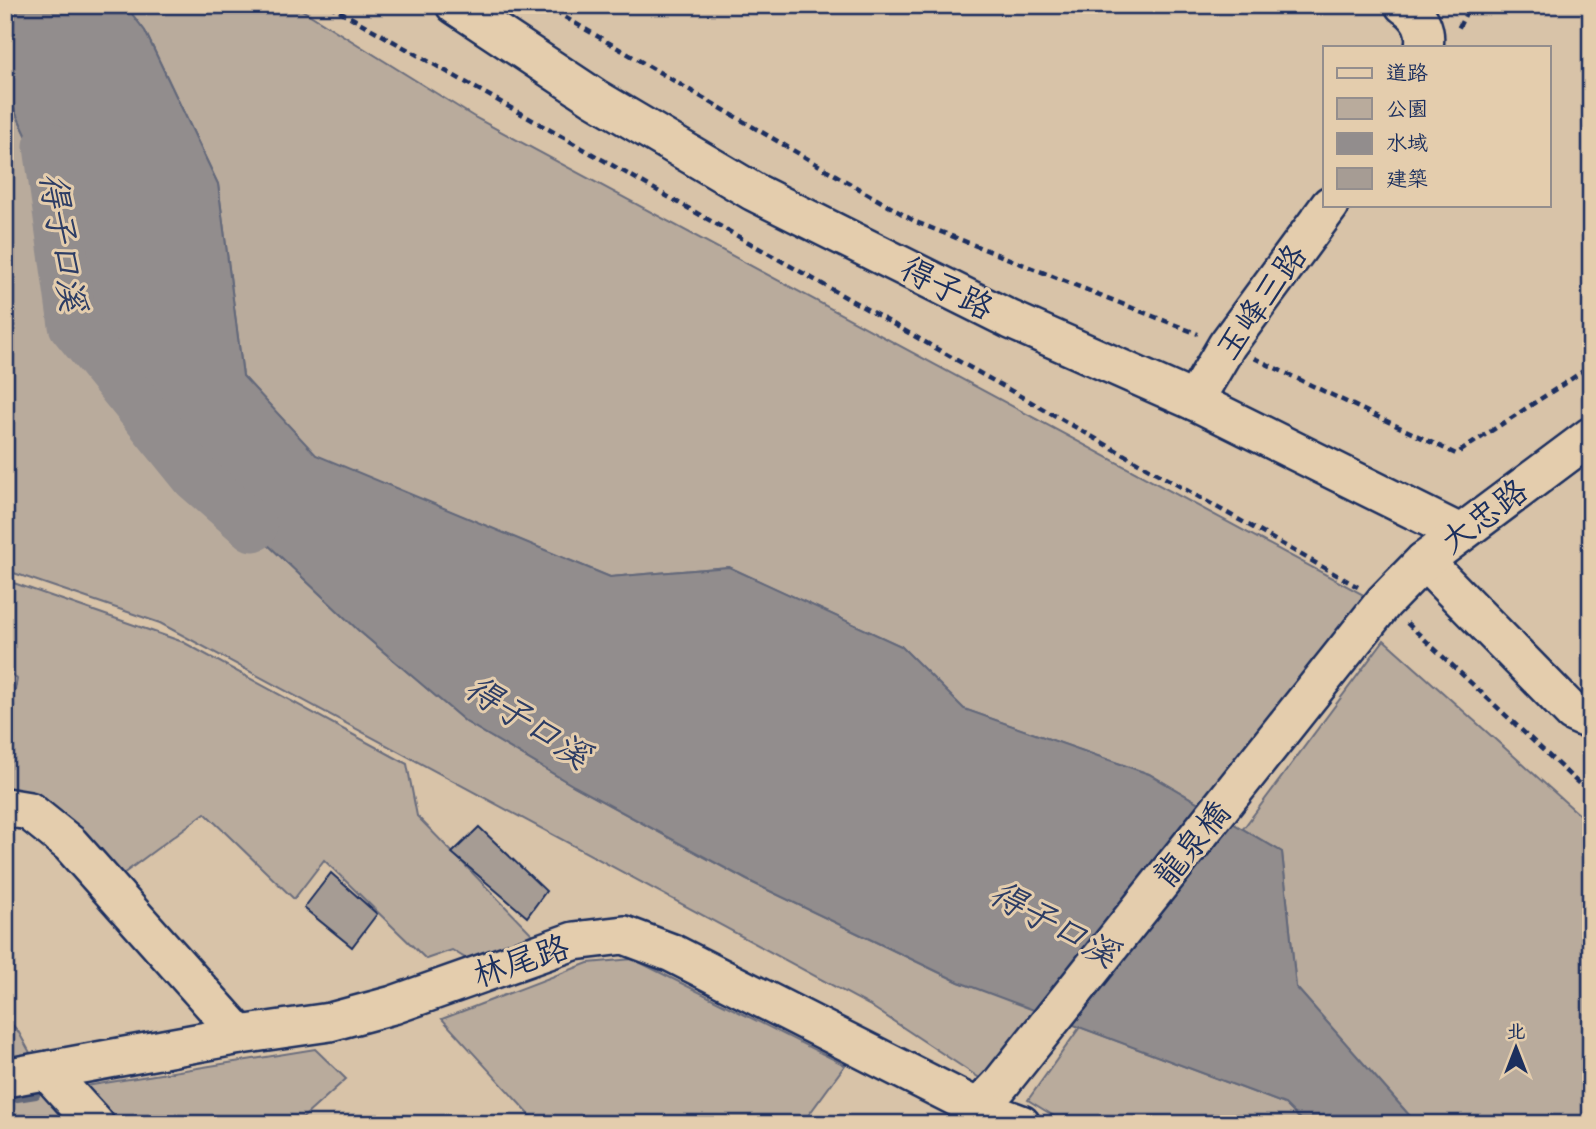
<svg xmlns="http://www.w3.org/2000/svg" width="1596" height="1129" font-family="Caveat,'LXGW WenKai TC',sans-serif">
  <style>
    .green { fill: #b9ab9c; stroke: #6a6d7d; stroke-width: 2 }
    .water { fill: #928d8d; stroke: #62677a; stroke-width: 2 }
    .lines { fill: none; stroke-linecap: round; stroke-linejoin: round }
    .stream { stroke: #62677a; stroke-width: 8 }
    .river { stroke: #928d8d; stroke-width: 49 }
    .building { fill: #a69c94; stroke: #1b2f5e; stroke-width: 2 }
    .minor-casing { stroke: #1b2f5e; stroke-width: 42 }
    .path { stroke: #1b2f5e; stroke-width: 4.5; stroke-dasharray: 7 5; stroke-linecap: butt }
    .minor { stroke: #e4cdad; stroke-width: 37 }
    .labels { text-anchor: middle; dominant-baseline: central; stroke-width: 6; stroke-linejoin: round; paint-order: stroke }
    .street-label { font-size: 33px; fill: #1b2f5e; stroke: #e4cdad }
    .water-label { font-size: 35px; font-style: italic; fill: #2d3d65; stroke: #e4cdad }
  </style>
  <rect width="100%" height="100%" fill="#d8c3a8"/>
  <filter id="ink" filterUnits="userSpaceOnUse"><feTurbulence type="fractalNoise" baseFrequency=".0143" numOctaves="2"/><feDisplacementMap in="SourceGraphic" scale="14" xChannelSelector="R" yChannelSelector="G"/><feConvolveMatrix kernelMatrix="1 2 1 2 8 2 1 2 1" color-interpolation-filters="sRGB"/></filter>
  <g filter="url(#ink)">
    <g class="green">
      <path d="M125,5H294L476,118L1373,600L1202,805L1149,774L964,709L901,646L729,567L610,577L316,456L243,376L218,184L145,31Z"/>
      <path d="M5,90L46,177L100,345L189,470L358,630L466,722L574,786L747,880L959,982L1039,1010L981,1079L869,1005L160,623L5,570Z"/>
      <path d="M5,580L183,642L407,764L417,816L532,934L475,964L452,950L426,959L324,860L294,899L205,813L123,874L58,816L5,794V730L8,728L17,679L5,668Z"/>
      <path d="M1384,640L1591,825V1124H1417L1296,987L1282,852L1243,829Z"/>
      <path d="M633,959L845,1065L802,1124H538L442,1019L588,963Z"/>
      <path d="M5,1017L18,1031L33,1058L5,1065Z"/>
      <path d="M1080,1027L1285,1104L1305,1124H1067L1028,1100Z"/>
      <path d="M315,1049L346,1079L296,1124H113L86,1086Z"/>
      <path d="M56,1089L87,1124H24L5,1103V1100Z"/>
    </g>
    <path class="water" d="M5,5H125L145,31L218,184L243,376L316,455L610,577L729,567L901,646L964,709L1149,774L1282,852L1296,987L1417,1124H1305L1285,1104L959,982L747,880L574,786L466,722L358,630L189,470L100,345L46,177L5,90Z"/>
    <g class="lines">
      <g class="stream">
        <path d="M5,1100L36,1095"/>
        <path d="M5,1123L6,1124"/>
      </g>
      <path class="river" d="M48,146L73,325L196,477L253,527"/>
    </g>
    <g class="building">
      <path d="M479,827L546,891L527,917L452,853Z"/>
      <path d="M331,873L377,914L352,947L304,908Z"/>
    </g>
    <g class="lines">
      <defs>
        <g id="minor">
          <path d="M455,5L595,98L754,192L1011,320L1194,401L1460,533"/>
          <path d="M1404,5C1420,15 1427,29 1424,47"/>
          <path d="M1194,401L1227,345L1330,205"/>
          <path d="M1424,561L1573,713L1591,721"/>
          <path d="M5,807L29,811L70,844L240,1035"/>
          <path d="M47,1071L95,1124"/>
          <path d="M5,1078L240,1035L330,1022L393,1005L574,941L624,935L672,953L978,1108L999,1086L1384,602L1424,561L1591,436"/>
          <path d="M965,1124L978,1108L1021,1124"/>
        </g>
      </defs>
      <use href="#minor" class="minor-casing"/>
      <g class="path">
        <path d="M329,5L1358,587"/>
        <path d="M544,5L916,222L1198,334"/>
        <path d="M1456,5L1467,11L1457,31"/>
        <path d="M1254,358L1456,454L1591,366"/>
        <path d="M1407,623L1591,795"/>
      </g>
      <use href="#minor" class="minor"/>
    </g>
  </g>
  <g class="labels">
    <g class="street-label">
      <text transform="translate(947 288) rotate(27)">得子路</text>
      <text transform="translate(1261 302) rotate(-55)">玉峰三路</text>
      <text transform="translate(1484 516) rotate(-37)">大忠路</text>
      <text transform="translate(1192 844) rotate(-51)">龍泉橋</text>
      <text transform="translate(521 961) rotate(-18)">林尾路</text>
    </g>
    <g class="water-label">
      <text transform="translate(63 242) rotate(81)">得子口溪</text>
      <text transform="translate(528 722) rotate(33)">得子口溪</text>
      <text transform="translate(1054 924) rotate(29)">得子口溪</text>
    </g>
  </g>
  <rect width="1596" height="1129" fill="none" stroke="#e4cdad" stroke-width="28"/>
  <rect x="14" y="14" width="1568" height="1101" fill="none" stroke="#1b2f5e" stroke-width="2.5" filter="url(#ink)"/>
  <rect x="1323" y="46" width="228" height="161" fill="#e4cdad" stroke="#948e8d" stroke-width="2"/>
  <rect x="1337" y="68" width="35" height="10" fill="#e4cdad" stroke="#948e8d" stroke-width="2"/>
  <text x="1386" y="80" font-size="21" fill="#1b2f5e">道路</text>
  <rect x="1337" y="98" width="35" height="21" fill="#b9ab9c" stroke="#948e8d" stroke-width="2"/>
  <text x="1386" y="116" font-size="21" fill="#1b2f5e">公園</text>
  <rect x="1337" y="133" width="35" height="21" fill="#928d8d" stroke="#948e8d" stroke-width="2"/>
  <text x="1386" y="150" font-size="21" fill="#1b2f5e">水域</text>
  <rect x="1337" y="168" width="35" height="21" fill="#a69c94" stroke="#948e8d" stroke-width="2"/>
  <text x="1386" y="186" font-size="21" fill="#1b2f5e">建築</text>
  <g transform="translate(1516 1048)" stroke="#e4cdad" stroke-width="5" paint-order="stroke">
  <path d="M0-5L12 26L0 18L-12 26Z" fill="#1b2f5e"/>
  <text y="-10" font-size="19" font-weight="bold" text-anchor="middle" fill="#1b2f5e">北</text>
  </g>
</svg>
